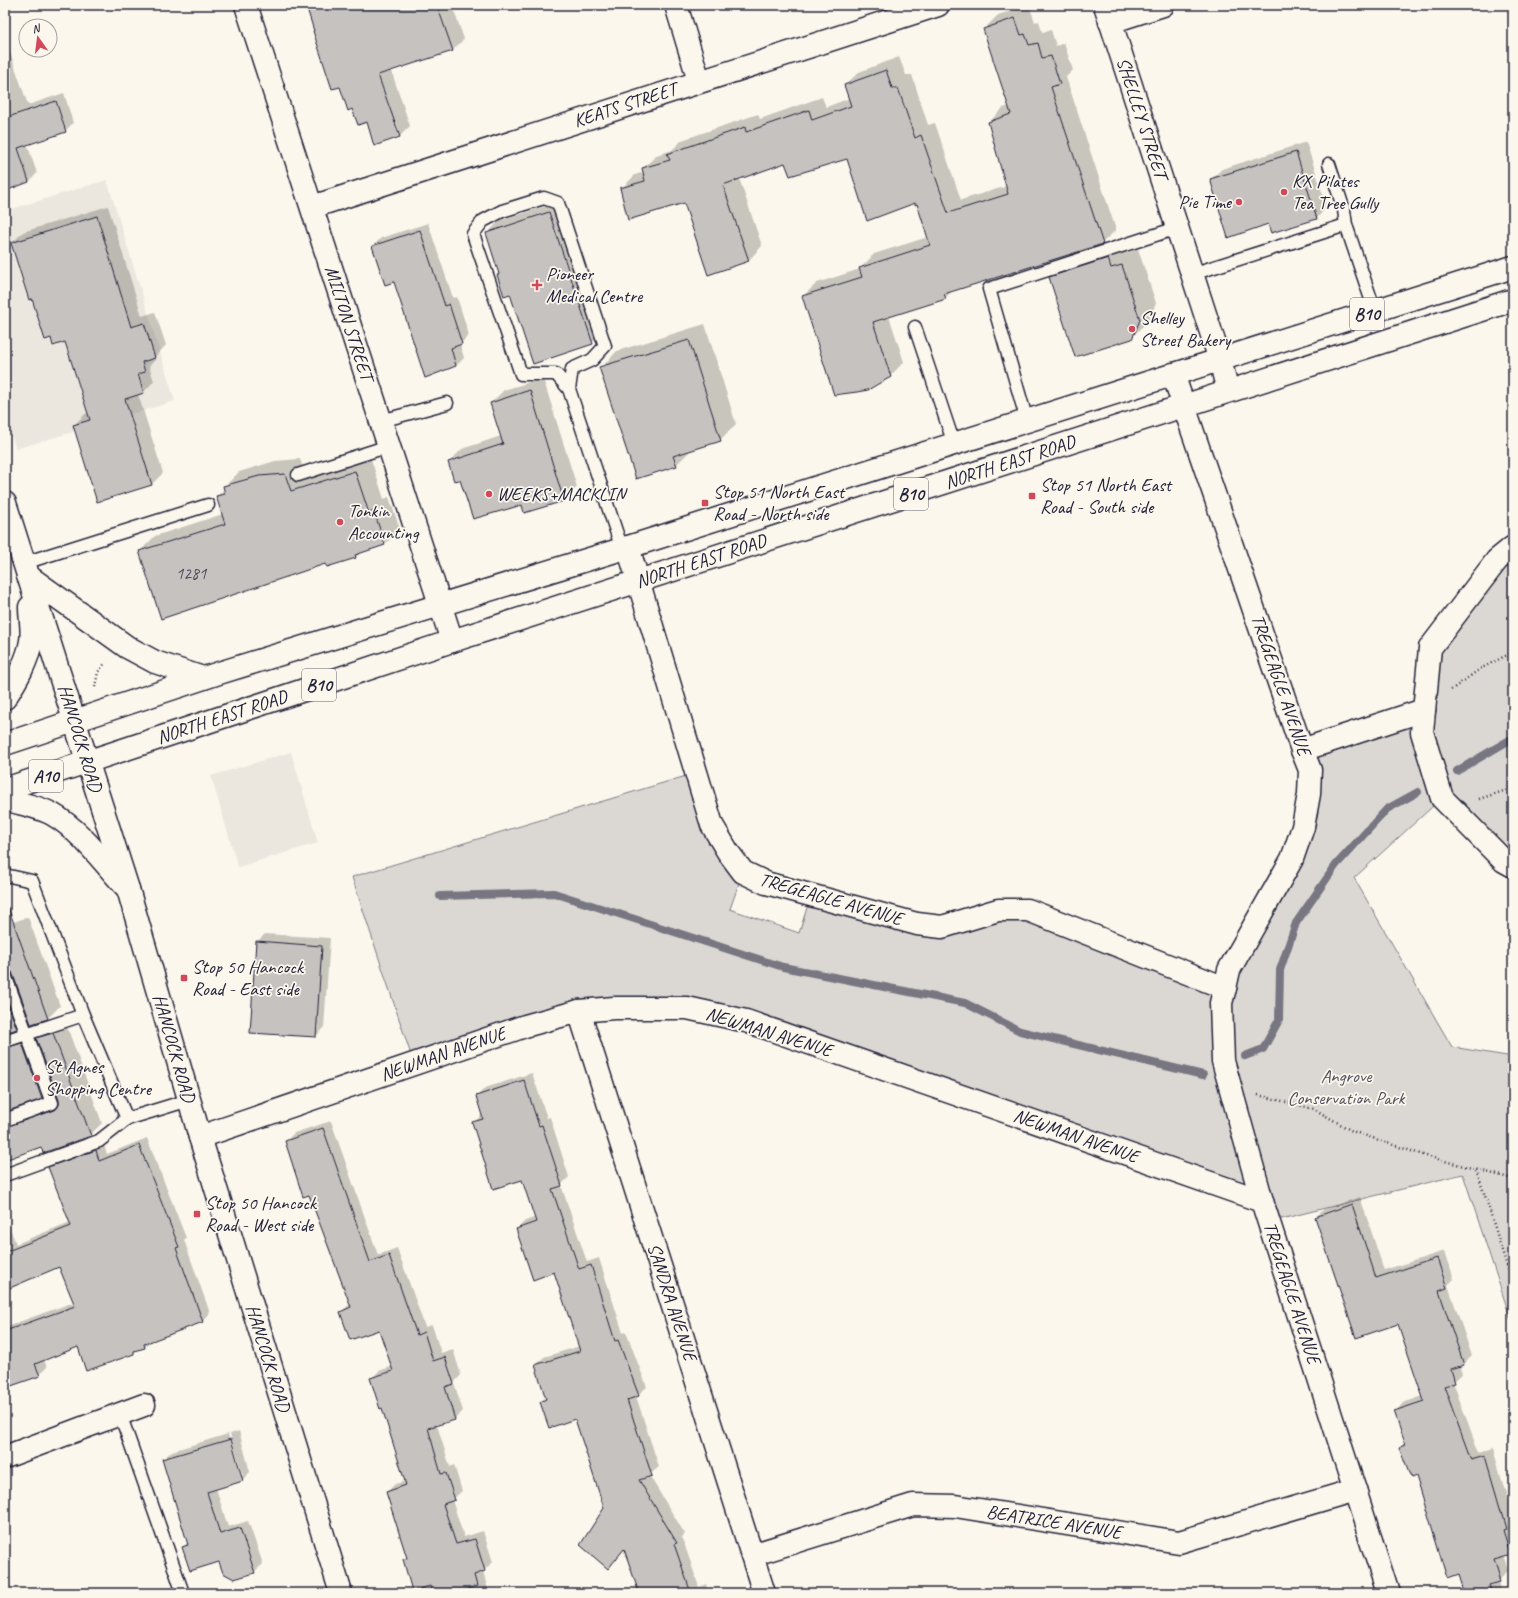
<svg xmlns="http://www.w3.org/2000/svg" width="1518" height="1598" font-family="Caveat,sans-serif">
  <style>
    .built { fill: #ebe7df }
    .green { fill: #dbd8d3; stroke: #7e7d87 }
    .shadow { fill: #0003; fill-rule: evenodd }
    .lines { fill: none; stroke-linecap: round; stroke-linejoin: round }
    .stream { stroke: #787681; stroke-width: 8 }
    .building { fill: #c6c2c0; stroke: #22223b }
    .lane-casing { stroke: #22223b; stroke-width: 15 }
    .street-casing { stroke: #22223b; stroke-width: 25 }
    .secondary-casing { stroke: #22223b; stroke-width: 25 }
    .primary-casing { stroke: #22223b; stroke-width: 25 }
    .path { stroke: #22223b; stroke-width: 2.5; stroke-dasharray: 1 3; stroke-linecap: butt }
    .lane { stroke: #fbf7ec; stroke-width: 12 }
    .street { stroke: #fbf7ec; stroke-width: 22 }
    .secondary { stroke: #fbf7ec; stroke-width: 22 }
    .primary { stroke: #fbf7ec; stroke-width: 22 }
    .poi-dot { fill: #d1495b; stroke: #fbf7ec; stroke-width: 1.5 }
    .labels { text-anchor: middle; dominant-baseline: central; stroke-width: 3.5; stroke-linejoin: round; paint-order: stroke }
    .number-label { font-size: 17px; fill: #4b4a5c }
    .shield { fill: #fbf7ec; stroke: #636270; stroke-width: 1 }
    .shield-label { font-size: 18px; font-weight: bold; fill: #22223b }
    .street-label { font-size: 19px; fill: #22223b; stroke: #fbf7ec }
    .poi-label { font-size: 19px; fill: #22223b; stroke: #fbf7ec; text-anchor: start }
    .park-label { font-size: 19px; fill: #505061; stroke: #fbf7ec }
  </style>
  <rect width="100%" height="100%" fill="#fbf7ec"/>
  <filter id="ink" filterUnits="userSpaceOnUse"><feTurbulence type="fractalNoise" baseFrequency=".025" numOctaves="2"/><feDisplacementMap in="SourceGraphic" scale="8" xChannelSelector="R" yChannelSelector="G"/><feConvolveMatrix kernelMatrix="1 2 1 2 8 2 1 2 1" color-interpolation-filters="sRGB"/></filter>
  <g filter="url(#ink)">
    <g class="built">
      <path d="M107,180L175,401L16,449L5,416V211Z"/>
      <path d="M291,752L318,843L238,867L211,776Z"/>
    </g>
    <path class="green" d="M1513,547V848L1504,861L1442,798L1354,878L1452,1047L1513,1057V1326L1463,1174L1269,1222L1262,1201L746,1021L614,1008L414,1064L352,877L696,773L743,872L730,909L799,933L811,895L917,924L998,910L1225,988L1237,956L1292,859L1310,770L1302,750L1424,710L1430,648Z"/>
    <g class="shadow">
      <path d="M308,5H452L464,39L453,50L391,70L410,126L399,137L353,108L341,86L315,30Z"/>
      <path d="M1029,5L1035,22L1039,21L1042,32L1051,30L1056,46L1064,43L1073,70L1066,77L1116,230L1102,243L953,290L945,298L889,316L904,362L890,376L867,389L847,393L835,394L803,296L817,283L860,269L874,254L928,237L917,203L848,158L786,162L739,178L762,246L749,260L708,273L684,202L622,188L635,175L644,172L643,168L657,155L672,150L682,140L758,114L760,119L822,97L826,107L850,98L845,85L859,72L899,57L906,75H912L928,125L935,123L961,200L1007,186L989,122L1003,108L1010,106L984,29L998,15Z"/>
      <path d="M6,41L28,105L64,93L73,123L65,131L27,144L37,173L29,182L5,190V42Z"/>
      <path d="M1306,142L1327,207L1317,218L1271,232L1269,223L1211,179L1222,169Z"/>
      <path d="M562,201L605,330L592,343L510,293L500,273L487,234L499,221Z"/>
      <path d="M108,206L142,316L155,312L166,345L155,357V360L149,366L154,381L143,393L138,394L163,473L152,484L74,425L85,414L89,413L66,341L51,337L33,298L12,243L23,232Z"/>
      <path d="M428,223L453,298L457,297L469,335L460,344L464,358L456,366L394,281L373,246L381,238Z"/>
      <path d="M1124,243L1127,253L1138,249L1156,303L1148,321L1131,338L1050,278L1066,261Z"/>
      <path d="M705,324L736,424L720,440L692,449L676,465L601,368L617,351Z"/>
      <path d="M543,378L577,487L564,500L522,504L461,478L449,462L462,449L501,436L491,403L504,390Z"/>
      <path d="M370,456L384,499L389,497L400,529L385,544L361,552L356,557L327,566L326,562L140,551L155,536L223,514L217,496L225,489L224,487L239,472L275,461L300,459L306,477Z"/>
      <path d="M28,917L60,1006L48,1018L29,1016L16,1028L10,1031L12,1034L34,1032L37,1039L50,1026L65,1021L102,1123L90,1135L41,1146L5,1159V925ZM54,1085L60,1101L21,1115L13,1114L10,1109L42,1098Z"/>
      <path d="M265,934L330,938L324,1028L316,1036L257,942Z"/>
      <path d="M532,1073L547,1118L550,1117L569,1177L561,1185L587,1262L599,1258L623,1333L626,1332L647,1387L636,1396L659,1467L649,1475L685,1534L682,1537L699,1587L706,1584L708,1593H640L625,1548L608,1568L605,1508L575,1418L541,1402L546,1397L536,1365L544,1357L580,1346L555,1271L517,1229L525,1221L536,1217L522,1179L473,1123L483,1114L477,1096L485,1088Z"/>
      <path d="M331,1121L378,1255L397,1248L425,1327L432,1325L441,1353L453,1349L461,1375L454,1383L463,1411L455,1419L437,1425L450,1467L454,1465L462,1491L452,1500L464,1537L483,1531L493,1562L483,1571L489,1593H433L431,1585L404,1560L408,1556L387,1492L395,1484L405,1481L383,1407L371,1379L379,1371L393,1366L380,1328L341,1312L351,1303L310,1194L286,1141L294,1133Z"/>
      <path d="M147,1138L186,1238L184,1240L210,1313L203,1321L152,1340L145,1347L138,1349L134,1353L79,1345L44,1360L47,1367L39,1375L5,1374V1327L74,1302L60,1266L5,1289V1215L16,1244L70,1222L50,1168L57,1160L103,1143L107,1154Z"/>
      <path d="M1360,1197L1384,1270L1445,1251L1454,1279L1448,1285L1472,1356L1464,1364L1460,1365L1462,1374L1453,1382L1479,1453L1493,1449L1513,1517L1511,1522L1513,1529V1551L1503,1556L1508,1573L1499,1581L1502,1593H1465L1459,1573L1417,1475L1400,1448L1406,1442L1395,1412L1403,1403L1423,1396L1399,1323L1316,1217L1324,1209Z"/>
      <path d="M239,1431L250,1472L242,1480L216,1488L228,1527L248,1521L263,1564L254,1572L183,1547L188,1542L163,1459L172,1451L228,1434L241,1476H243L230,1434Z"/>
    </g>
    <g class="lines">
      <g class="stream">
        <path d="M1457,771L1513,738"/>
        <path d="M440,896L554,893L783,967L965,1003L1020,1031L1203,1075"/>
        <path d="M1245,1056L1263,1049L1279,1020L1280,970L1296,923L1336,865L1387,809L1418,792"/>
      </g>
    </g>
    <g class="building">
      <path d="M306,5H437L453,51L378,75L400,137L374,146L367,122L358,125L352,109L348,111L340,87L332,89L313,31H314Z"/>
      <path d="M1015,18L1021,35L1025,34L1029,45L1038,43L1042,58L1051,56L1060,84L1051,87L1103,244L944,294L946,299L873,322L891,377L878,384L868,390L857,392L834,395L802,296L862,277L859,268L930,245L917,204L915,205V203L867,221L847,159L790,176L785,163L723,185L749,261L708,275L684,203L628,220L620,188L645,181L642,168L670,160L667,154L745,127L746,132L809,110L812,120L851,106L844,85L886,70L892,88H898L915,138L921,135L948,213L1008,194L988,122L1011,114L983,29Z"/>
      <path d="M56,101L66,132L18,148L29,182L5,191V118Z"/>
      <path d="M1296,152L1317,219L1271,233L1268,224L1228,238L1210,179Z"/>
      <path d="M549,212L593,344L533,364L510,294L504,296L497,275L499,274L486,233Z"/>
      <path d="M97,216L131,327L144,323L155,358L142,362L145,372L138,374L144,393L125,399L152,485L97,502L73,425L90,420L65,342L53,346L51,338L45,340L32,299L29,300L11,243Z"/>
      <path d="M420,230L445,306L449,304L462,344L451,348L456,366L425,378L394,282L385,285L372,246Z"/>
      <path d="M1108,258L1111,268L1122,265L1140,320L1132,339L1075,357L1049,277Z"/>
      <path d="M689,340L721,441L673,456L677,466L636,479L599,367Z"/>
      <path d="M530,390L564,501L524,513L522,505L473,519L460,480L454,481L448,462L503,444L490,403Z"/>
      <path d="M355,471L369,513L374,511L385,545L355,555L356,558L327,567L325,564L161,619L139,551L225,524L216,496L225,494L223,486L259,476L285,474L291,491Z"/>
      <path d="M8,907L48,1019L31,1024L12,972L9,969L5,968V908Z"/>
      <path d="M256,941L322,946L316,1037L250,1033Z"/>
      <path d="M5,997L17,1029L5,1033Z"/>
      <path d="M53,1033L91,1136L43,1153L41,1147L5,1160V1127L55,1110L59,1105V1100L36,1038Z"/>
      <path d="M22,1043L42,1099L5,1112V1048Z"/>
      <path d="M524,1080L539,1126L542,1125L562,1186L552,1189L579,1269L591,1265L615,1341L618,1340L639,1396L627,1400L652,1476L639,1480L677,1543L674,1544L691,1593H639L624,1549L608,1569L580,1545L604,1508L575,1419L549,1428L540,1402L546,1399L535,1365L580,1351L554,1272L533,1280L516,1229L536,1222L522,1180L493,1189L472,1122L483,1119L476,1096Z"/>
      <path d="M323,1128L370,1262L389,1255L417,1335L424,1332L433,1361L445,1357L454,1384L445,1387L455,1420L428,1428L441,1474L446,1473L455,1500L443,1504L456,1544L475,1539L485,1571L474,1575L477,1586L467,1589L468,1593H432L430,1586L412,1591L403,1559L407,1558L386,1492L406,1485L382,1408L380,1409L370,1378L393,1371L379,1330L350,1340L340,1312L351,1307L309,1195L303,1197L285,1141Z"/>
      <path d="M139,1145L179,1247L176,1248L203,1322L144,1344L145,1348L134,1351V1354L86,1371L78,1347L35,1364L40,1376L11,1386L5,1369V1331L75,1306L59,1267L5,1290V1252L71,1226L48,1167L96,1150L99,1161Z"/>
      <path d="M1352,1204L1376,1278L1437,1258L1447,1288L1439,1291L1464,1365L1451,1369L1455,1383L1444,1386L1471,1460L1485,1456L1506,1528L1503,1529L1511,1555L1493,1560L1500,1582L1489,1585L1492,1593H1464L1458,1574L1447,1578L1416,1476L1411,1478L1399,1448L1406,1445L1394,1411L1424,1401L1398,1324L1356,1338L1315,1217Z"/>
      <path d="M231,1439L243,1481L207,1492L220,1534L240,1528L255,1573L234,1579L223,1573L219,1562L190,1571L182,1547L188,1545L162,1459Z"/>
    </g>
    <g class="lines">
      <defs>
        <g id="lane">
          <path d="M1329,164L1344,210L1346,225"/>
          <path d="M1192,274L1346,225L1375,311"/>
          <path d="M915,327L954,444"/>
          <path d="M569,389L572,369L592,360L605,346L558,203L544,198L502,211L483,221L473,234L521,374H556L569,389L622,549"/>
          <path d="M381,421L447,403"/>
          <path d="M1027,421L989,289L1177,228"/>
          <path d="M298,475L389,446"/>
          <path d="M24,563L208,505"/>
          <path d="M5,875L32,881L83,1015L127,1119L189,1100"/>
          <path d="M5,975L52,1103L5,1120"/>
          <path d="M5,1041L83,1015"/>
          <path d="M5,1175L99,1141L127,1119"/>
          <path d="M120,1414L183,1593"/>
        </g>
        <g id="street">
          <path d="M246,5L452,641"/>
          <path d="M676,5L699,81"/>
          <path d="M1105,5L1220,360L1228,391"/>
          <path d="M1110,22L1163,5"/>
          <path d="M312,207L938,5"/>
          <path d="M628,547L712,825L728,852L743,872L766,883L917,924L942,927L998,910H1028L1225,988L1229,970L1292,859L1303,827L1309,794L1310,770L1302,750L1173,374"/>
          <path d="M1513,547L1497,560L1430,648L1422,732L1442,798L1504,861L1513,866"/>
          <path d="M1302,750L1424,710"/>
          <path d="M1225,988L1221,1003L1223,1061L1262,1201L1388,1593"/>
          <path d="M579,1011L764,1593"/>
          <path d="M200,1137L525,1026L579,1011L614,1008H687L746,1021L1262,1201"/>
          <path d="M5,1457L144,1405"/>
          <path d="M752,1555L913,1505L955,1506L1179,1542L1355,1490"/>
        </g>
        <g id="secondary">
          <path d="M5,503L128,889L200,1137L341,1593"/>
          <path d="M5,698C16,681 28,661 31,641C33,631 30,618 30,607"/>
        </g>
        <g id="primary">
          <path d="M28,576L127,647L155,662L203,678"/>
          <path d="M5,744L219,673L622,549L1513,267"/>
          <path d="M5,789L452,641L1513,300"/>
          <path d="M5,799C20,804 38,806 52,814C82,831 104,864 128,889"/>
        </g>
      </defs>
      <use href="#lane" class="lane-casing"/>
      <use href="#street" class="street-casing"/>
      <use href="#secondary" class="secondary-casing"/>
      <use href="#primary" class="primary-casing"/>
      <g class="path">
        <path d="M95,687L98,672L106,662"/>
        <path d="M1451,690L1480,669L1513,652"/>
        <path d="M1479,799L1513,788"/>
        <path d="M1258,1095L1314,1109L1352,1131L1426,1156L1513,1179"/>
        <path d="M1476,1170C1490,1207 1499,1245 1513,1283"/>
      </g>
      <use href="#lane" class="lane"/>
      <use href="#street" class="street"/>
      <use href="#secondary" class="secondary"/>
      <use href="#primary" class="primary"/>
    </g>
  </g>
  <g class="poi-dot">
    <circle cx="1284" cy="192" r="4"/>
    <circle cx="1239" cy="202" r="4"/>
    <path d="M535 279h4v4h4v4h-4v4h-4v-4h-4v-4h4z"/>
    <circle cx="1132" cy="329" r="4"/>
    <circle cx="489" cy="494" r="4"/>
    <rect x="1028" y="492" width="8" height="8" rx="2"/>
    <rect x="701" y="499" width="8" height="8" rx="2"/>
    <circle cx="340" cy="522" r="4"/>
    <rect x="180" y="974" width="8" height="8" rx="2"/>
    <circle cx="37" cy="1078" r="4"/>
    <rect x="193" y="1210" width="8" height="8" rx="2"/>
  </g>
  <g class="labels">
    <g class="number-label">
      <text x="191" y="573">1281</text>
    </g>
    <g class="shield">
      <rect x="1350" y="298" width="34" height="32" rx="3"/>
      <rect x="894" y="478" width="34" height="32" rx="3"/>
      <rect x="302" y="669" width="34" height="32" rx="3"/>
      <rect x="29" y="760" width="34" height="32" rx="3"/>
    </g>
    <g class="shield-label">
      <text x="1367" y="314">B10</text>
      <text x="911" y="494">B10</text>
      <text x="319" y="685">B10</text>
      <text x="46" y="776">A10</text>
    </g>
    <g class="street-label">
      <text transform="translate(625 105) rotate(-18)">KEATS STREET</text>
      <text transform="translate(1142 118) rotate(72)">SHELLEY STREET</text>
      <text transform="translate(349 323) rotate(72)">MILTON STREET</text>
      <text transform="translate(1010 462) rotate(-18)">NORTH EAST ROAD</text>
      <text transform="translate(701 561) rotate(-18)">NORTH EAST ROAD</text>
      <text transform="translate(1281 685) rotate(71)">TREGEAGLE AVENUE</text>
      <text transform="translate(222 717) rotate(-18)">NORTH EAST ROAD</text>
      <text transform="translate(80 738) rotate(73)">HANCOCK ROAD</text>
      <text transform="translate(831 899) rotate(16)">TREGEAGLE AVENUE</text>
      <text transform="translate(769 1032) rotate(17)">NEWMAN AVENUE</text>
      <text transform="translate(174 1048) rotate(74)">HANCOCK ROAD</text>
      <text transform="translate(443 1054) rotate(-19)">NEWMAN AVENUE</text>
      <text transform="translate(1076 1136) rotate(19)">NEWMAN AVENUE</text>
      <text transform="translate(1292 1293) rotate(72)">TREGEAGLE AVENUE</text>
      <text transform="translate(672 1302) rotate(72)">SANDRA AVENUE</text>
      <text transform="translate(268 1358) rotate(73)">HANCOCK ROAD</text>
      <text transform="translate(1054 1522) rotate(9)">BEATRICE AVENUE</text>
    </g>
    <g class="poi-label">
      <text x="1292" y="181">KX Pilates<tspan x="1292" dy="22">Tea Tree Gully</tspan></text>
      <text x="1231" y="202" text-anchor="end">Pie Time</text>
      <text x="546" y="274">Pioneer<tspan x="546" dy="22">Medical Centre</tspan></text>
      <text x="1140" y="318">Shelley<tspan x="1140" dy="22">Street Bakery</tspan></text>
      <text x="1040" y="485">Stop 51 North East<tspan x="1040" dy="22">Road - South side</tspan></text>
      <text x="713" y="492">Stop 51 North East<tspan x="713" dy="22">Road - North side</tspan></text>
      <text x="497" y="494">WEEKS+MACKLIN</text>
      <text x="348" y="511">Tonkin<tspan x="348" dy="22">Accounting</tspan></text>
      <text x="192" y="967">Stop 50 Hancock<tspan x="192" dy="22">Road - East side</tspan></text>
      <text x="45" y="1067">St Agnes<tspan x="45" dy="22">Shopping Centre</tspan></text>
      <text x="205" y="1203">Stop 50 Hancock<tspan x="205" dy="22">Road - West side</tspan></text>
    </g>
    <g class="park-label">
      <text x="1346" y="1076">Angrove<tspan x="1346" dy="22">Conservation Park</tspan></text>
    </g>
  </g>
  <rect width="1518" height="1598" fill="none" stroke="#fbf7ec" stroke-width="20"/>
  <rect x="10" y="10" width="1498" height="1578" fill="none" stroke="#22223b" stroke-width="1.5" filter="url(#ink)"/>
  <g transform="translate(38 38) rotate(346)"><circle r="19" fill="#fbf7ec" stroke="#a4a2a5"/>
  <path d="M0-3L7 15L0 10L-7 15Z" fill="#d1495b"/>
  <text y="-6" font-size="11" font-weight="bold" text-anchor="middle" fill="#22223b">N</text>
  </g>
</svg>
